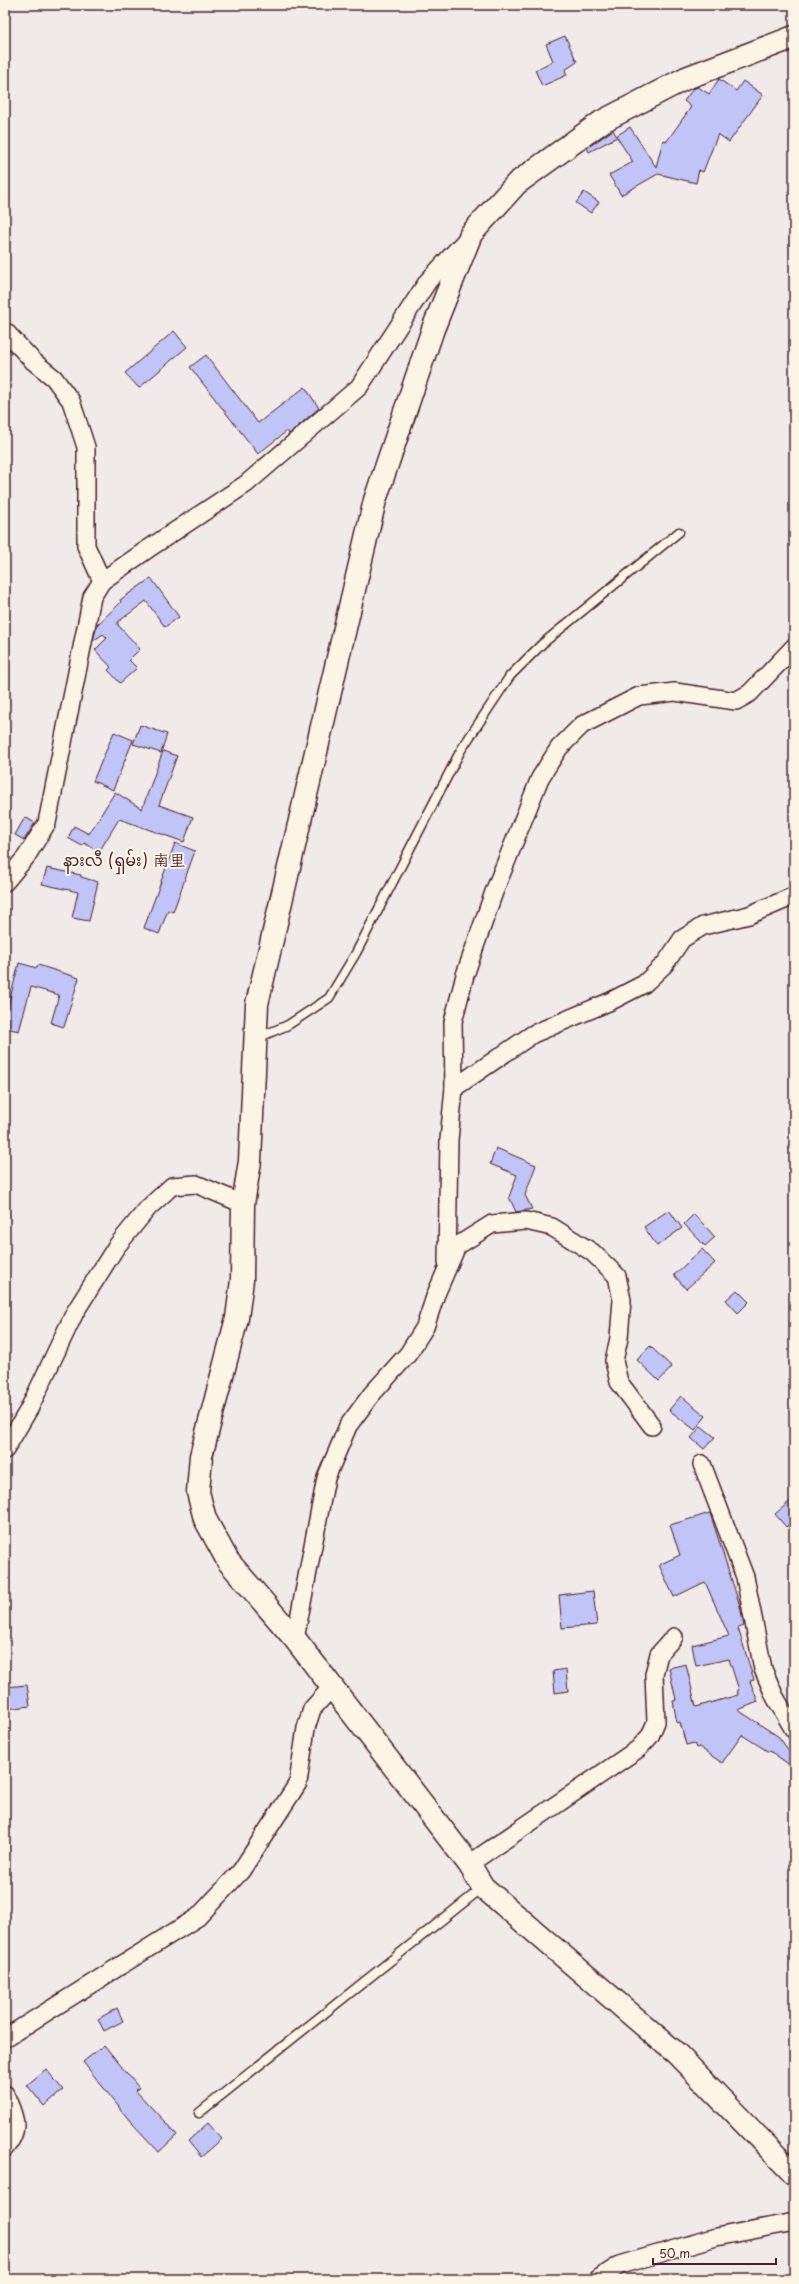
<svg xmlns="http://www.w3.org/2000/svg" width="799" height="2284" font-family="'Playpen Sans','LXGW WenKai TC','Noto Sans Myanmar',sans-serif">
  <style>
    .building { fill: #c0c4f6; stroke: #4a1f2b }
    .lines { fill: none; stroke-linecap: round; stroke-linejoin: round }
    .lane-casing { stroke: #4a1f2b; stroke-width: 11 }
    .street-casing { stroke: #4a1f2b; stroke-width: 20 }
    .secondary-casing { stroke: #4a1f2b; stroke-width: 25 }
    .lane { stroke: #fcf5e5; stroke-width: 8 }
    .street { stroke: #fcf5e5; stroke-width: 17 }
    .secondary { stroke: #fcf5e5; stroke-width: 22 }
    .labels { text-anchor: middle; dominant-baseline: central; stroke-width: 4; stroke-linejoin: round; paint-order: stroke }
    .quarter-label { font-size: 16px; fill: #4a1f2b; stroke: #fcf5e5 }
  </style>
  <rect width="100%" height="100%" fill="#f0ebe8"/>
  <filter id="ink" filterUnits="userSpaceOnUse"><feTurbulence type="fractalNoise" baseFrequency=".025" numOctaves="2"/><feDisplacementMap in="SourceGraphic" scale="8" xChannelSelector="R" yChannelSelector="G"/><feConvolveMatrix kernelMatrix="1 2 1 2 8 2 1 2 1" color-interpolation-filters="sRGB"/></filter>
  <g filter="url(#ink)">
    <g class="building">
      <path d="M565,36L577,62L565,70L567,75L542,86L535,70L553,61L546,44Z"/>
      <path d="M719,79L736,91L743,81L763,95L729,142L718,134L703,172L699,170L696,183L658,174L621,195L609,175L633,162L616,136L630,127L656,167L663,140L667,141L691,107L684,101L693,89L698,87L709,94Z"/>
      <path d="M613,130L617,137L589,152L587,148Z"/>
      <path d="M584,192L599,202L591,213L576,203Z"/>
      <path d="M174,331L187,347L139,388L125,373Z"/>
      <path d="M206,355L258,423L305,387L319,408L289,434L287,431L258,454L190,367Z"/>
      <path d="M151,578L179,617L165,627L146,601L118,622V625L140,649L129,660L137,668L120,683L108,670L111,667L95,650L107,638L103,634L93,641L97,625L121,602L120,600Z"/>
      <path d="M140,725L167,734L161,753L133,744Z"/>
      <path d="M114,732L133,740L113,790L93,781Z"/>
      <path d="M163,751L177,756L159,805L193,817L184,842L119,819L99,852L84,843L82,846L68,838L74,826L89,834L115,792L142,809Z"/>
      <path d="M25,817L35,823L24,840L15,835Z"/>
      <path d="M175,843L195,851L173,912L168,910L159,934L144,928Z"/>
      <path d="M47,868L81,875V877L98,882L89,921L72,918L78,892L42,884Z"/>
      <path d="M19,963L37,968L38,965L79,978L64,1027L51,1023L59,995L31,987L19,1031L5,1028V1018Z"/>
      <path d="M496,1148L536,1165L525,1195L532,1209L516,1212L509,1197L517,1175L490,1164Z"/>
      <path d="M669,1210L682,1228L657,1246L644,1227Z"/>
      <path d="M694,1214L715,1237L705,1246L684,1224Z"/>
      <path d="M702,1249L715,1263L686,1289L674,1275Z"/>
      <path d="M737,1290L749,1302L738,1313L726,1300Z"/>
      <path d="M650,1346L672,1367L659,1381L637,1360Z"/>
      <path d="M681,1396L706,1416L695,1430L669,1410Z"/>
      <path d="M701,1426L715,1437L704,1449L691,1438Z"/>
      <path d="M794,1498V1520L786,1527L775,1514Z"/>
      <path d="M710,1513L740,1606L744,1626L738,1628L754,1680L750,1681L758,1702L738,1710L779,1737L794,1758V1768L770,1751L769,1752L742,1735L722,1763L699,1747L696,1748L694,1743L686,1745L680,1722L677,1723L673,1701L676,1700L669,1668L686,1664L696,1707L738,1695L737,1690H739L729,1659L696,1666L692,1645L729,1636L705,1582L674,1597L659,1565L680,1555L670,1525Z"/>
      <path d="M593,1591L597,1625L562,1628L559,1595Z"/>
      <path d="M566,1669L568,1691L555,1693L553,1671Z"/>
      <path d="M27,1685L30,1706L7,1709L5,1687Z"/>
      <path d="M117,2008L123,2021L104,2031L98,2019Z"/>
      <path d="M104,2045L139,2088L135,2090L177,2135L159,2152L130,2121L83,2062Z"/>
      <path d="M46,2069L63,2090L44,2106L27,2085Z"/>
      <path d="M208,2123L222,2139L201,2157L188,2141Z"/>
    </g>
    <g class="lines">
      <defs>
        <g id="lane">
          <path d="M257,1038L288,1025L329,998L356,953L461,750L510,676L542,644L679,532"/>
          <path d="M199,2113L482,1888"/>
        </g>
        <g id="street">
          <path d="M5,331L33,361L54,378L71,401L86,447V546L102,581"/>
          <path d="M5,882L26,857L47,823L92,597L102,581L148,549L246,484L359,387L428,281L466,240"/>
          <path d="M454,1088L453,1022L465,975L494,892L540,778L559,748L582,725L639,696L675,692L736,701L750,693L794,647"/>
          <path d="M447,1262L449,1140L454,1088L533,1034L611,1001L644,984L665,964L682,939L703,926L749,915L794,896"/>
          <path d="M5,1450L29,1409L75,1312L116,1247L148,1208L172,1186L196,1184L243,1204"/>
          <path d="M702,1464L745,1577L763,1669L775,1697L794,1730"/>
          <path d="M295,1639L326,1478L348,1426L371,1395L408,1354L425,1327L436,1294L457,1246L492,1224L526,1221L552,1227L592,1252L617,1276L622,1300L619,1338L614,1361L619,1382L652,1426"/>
          <path d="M469,1864L638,1749L650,1736L656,1722L654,1674L659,1654L674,1637"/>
          <path d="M5,2038L198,1917L241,1871L298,1783L306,1728L312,1709L332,1687"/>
          <path d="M5,2094C14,2116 22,2128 5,2148"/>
          <path d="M598,2279L620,2265L716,2237L794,2222"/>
        </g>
        <path id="secondary" d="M794,37L686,78L603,121L517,183L471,234L433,329L375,500L257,1004L250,1161L243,1204L242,1280L237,1318L201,1456L198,1492L205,1519L228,1561L295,1639L469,1864L483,1887L677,2054L794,2174"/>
      </defs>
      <use href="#lane" class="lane-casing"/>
      <use href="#street" class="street-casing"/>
      <use href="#secondary" class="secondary-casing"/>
      <use href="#lane" class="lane"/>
      <use href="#street" class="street"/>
      <use href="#secondary" class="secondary"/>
    </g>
  </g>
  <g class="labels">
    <g class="quarter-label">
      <text x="124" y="859">နားလီ (ရှမ်း) 南里</text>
    </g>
  </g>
  <rect width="799" height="2284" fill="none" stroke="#fcf5e5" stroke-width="20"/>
  <rect x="10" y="10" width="779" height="2264" fill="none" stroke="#4a1f2b" stroke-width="1.5" filter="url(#ink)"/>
  <path d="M653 2258v6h123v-6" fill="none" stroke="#4a1f2b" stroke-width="2"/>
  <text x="659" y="2258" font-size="12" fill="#4a1f2b" stroke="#fcf5e5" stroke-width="3" paint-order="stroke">50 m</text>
</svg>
